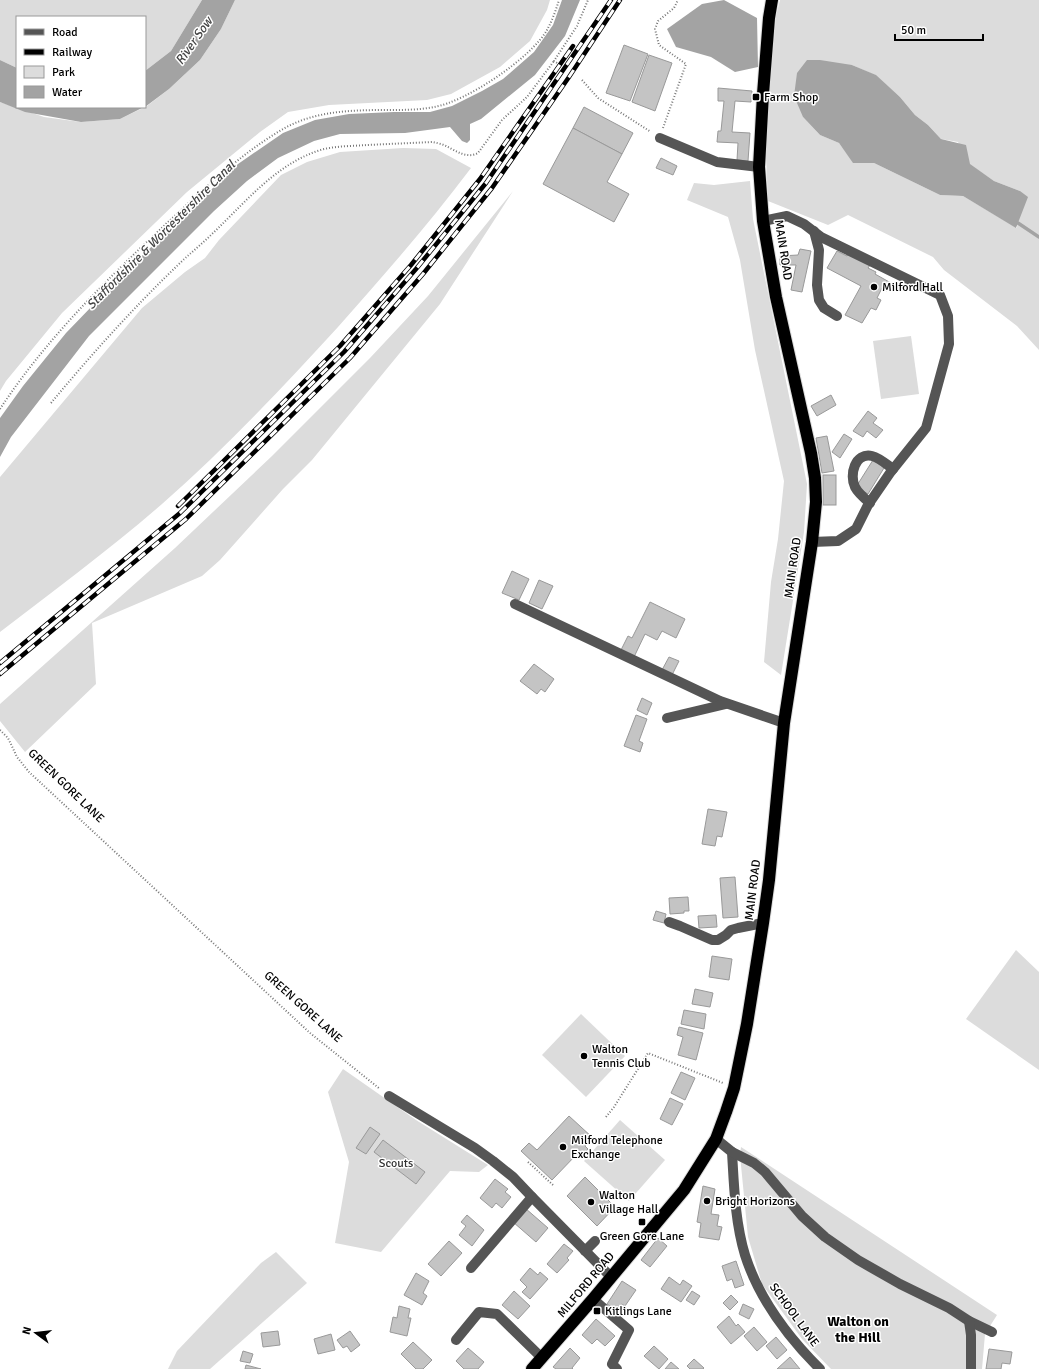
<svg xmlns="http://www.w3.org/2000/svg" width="1039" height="1369" font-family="Signika,sans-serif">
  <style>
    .green { fill: #dcdcdc; fill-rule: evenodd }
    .water { fill: #a3a3a3 }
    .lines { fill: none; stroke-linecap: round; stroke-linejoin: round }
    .stream { stroke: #a3a3a3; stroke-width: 3.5 }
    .building { fill: #c4c4c4; stroke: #999 }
    .highway-casing { stroke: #dbdbdb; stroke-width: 14 }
    .path { stroke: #777; stroke-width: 2; stroke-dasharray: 1 2; stroke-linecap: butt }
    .minor { stroke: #555; stroke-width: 10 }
    .highway { stroke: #000; stroke-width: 12 }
    .rail-casing { stroke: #000; stroke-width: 4.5 }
    .rail { stroke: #fff; stroke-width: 3; stroke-dasharray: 9; stroke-linecap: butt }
    .poi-dot { fill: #000; stroke: #fff; stroke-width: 1.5 }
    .labels { text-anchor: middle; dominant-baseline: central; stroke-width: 3; stroke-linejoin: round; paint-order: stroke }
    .poi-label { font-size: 12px; fill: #000; stroke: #fff; text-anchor: start }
    .street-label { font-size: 12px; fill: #000; stroke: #fff }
    .park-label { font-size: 12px; fill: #333; stroke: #fff }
    .water-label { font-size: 13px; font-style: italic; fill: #444; stroke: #fff }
    .quarter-label { font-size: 14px; font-weight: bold; fill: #000; stroke: #fff }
  </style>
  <rect width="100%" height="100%" fill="#fff"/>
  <g class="green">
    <path d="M0,0H202L171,51L145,71V17H17V68L0,60Z"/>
    <path d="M235,0H550L547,10L530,41L500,67L451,94L427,100L329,105L288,112L260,132L187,192L62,313L6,381L0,391V102L44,117L81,122L120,119L147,106L169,89L200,60L221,29Z"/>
    <path d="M780,0H1039V350L1017,326L944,270L933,257L848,215L828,225L768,201L766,156L770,87L776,16ZM852,65L875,75L900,97L915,115L928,125L941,139L958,142L969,164L994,181L1020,191L1017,228L963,196L940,195L874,163H854L839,143L820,135L803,117Z"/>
    <path d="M403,148L436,149L471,168C429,224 384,275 338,327C282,388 225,449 162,504C110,549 55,590 0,632V477L142,308L185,272L205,258L219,240L281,175L307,162L340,152Z"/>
    <path d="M750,181L753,219L807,484L804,532L781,675L764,662L771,582L778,539L784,481L755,350L740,260L728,217L687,200L694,183L714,185Z"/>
    <path d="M513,191L440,304L312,460L283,489L220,560L202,576L92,623L96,684L25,752L0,721V704L175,548L272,456L370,358L428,296Z"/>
    <path d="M911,336L919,394L881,399L873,341Z"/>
    <path d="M1016,950L1039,972V1070L966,1019Z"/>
    <path d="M581,1014L625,1056L586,1097L542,1055Z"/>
    <path d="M343,1069L416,1120L488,1165L479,1172L450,1171L381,1252L335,1243L349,1162L328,1092Z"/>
    <path d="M620,1120L665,1160L629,1201L584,1161Z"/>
    <path d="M741,1147L997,1315L985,1334L982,1369H831L802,1339L762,1284L748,1237L740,1155Z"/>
    <path d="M276,1252L307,1283L210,1369H168L177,1351L261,1263Z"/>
  </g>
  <g class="water">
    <path d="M202,0H235L221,29L200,60L169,89L145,107V71L171,51Z"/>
    <path d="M562,0H580L565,36L535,75L481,119L470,124V140L467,143L462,141L450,127L405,133L340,134L314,141L278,158L247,181L214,211L89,336L11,437L0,457V418L23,386L66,333L124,273L238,164L283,133L315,120L349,114L394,112H430L452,106L482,91L503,79L534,52L553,25Z"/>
    <path d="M724,0L757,18L758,67L735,72L711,57L676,47L667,29L702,4Z"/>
    <path d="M0,60L17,68V107H144L120,119L81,122L25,112L0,102Z"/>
    <path d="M807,60H820L852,65L876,75L900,97L915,115L928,125L941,139L966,145L970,164L994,181L1020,191L1028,197L1016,228L963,196L940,195L874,163H853L839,143L820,135L803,117L794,96L797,73Z"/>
  </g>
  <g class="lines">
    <path class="stream" d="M1018,223L1039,237"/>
  </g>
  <g class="building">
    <path d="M624,45L648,54L630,101L606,93Z"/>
    <path d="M649,55L672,63L655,111L632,102Z"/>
    <path d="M718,88L752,91L751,102L735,101L732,132L750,133L748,161L737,160L738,143L717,142L718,131H721L724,101H718Z"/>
    <path d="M584,107L633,133L622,154L573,128Z"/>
    <path d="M573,128L622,154L607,182L629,194L614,222L543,184Z"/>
    <path d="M661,158L677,166L673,175L656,168Z"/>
    <path d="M800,249L811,251L802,292L791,290L796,265H780V256L798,255Z"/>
    <path d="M837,251L847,256L848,254L870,265L868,268L876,272L875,274L891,283L887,291L882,288L877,298L881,300L876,310L871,308L862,323L845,315L861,286L827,268Z"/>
    <path d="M831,395L836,405L817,416L811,406Z"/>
    <path d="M868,411L877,418L873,423L883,430L876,438L867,431L863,437L853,431Z"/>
    <path d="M844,434L852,439L840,458L832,452Z"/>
    <path d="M827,436L834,471L822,473L816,438Z"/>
    <path d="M873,460L884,468L868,494L856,487Z"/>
    <rect x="823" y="475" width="13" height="30"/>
    <path d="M512,571L529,579L519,600L502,593Z"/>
    <path d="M539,580L553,586L542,609L529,603Z"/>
    <path d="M650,602L685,619L676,638L662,631L657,640L645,634L634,657L621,650L628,636L632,638Z"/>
    <path d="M669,657L679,661L672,675L662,670Z"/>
    <path d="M534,664L554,679L545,692L541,689L537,694L520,681Z"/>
    <path d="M642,698L652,703L647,715L637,710Z"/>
    <path d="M636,715L647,719L639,741L643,743L640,752L624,746Z"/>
    <path d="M708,809L727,812L722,837L717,836L715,846L702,844Z"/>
    <path d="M735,877L738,917L723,918L720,878Z"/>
    <path d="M688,897L689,911H684V913L670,914L669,898Z"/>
    <path d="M656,911L666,914L664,923L653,920Z"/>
    <path d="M716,915L717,927L699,928L698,916Z"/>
    <path d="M712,956L732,959L729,980L709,977Z"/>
    <path d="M695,989L713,993L710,1007L692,1004Z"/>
    <path d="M684,1010L706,1014L704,1029L681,1024Z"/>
    <path d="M679,1027L703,1033L696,1060L678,1055L683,1037L677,1035Z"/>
    <path d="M681,1072L695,1078L685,1100L671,1093Z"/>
    <path d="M670,1098L683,1104L672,1125L660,1119Z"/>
    <path d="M569,1116L593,1138L585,1146L588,1149L581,1157L577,1154L552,1180L521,1151L529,1143L537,1150Z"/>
    <path d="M370,1127L380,1134L366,1154L356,1148Z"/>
    <path d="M383,1140L425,1172L416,1184L374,1152Z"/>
    <path d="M585,1177L615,1207L597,1226L567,1196Z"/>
    <path d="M495,1179L508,1189L505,1192L511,1197L502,1208L496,1203L492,1208L480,1198Z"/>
    <path d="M703,1186L715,1189L711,1214L719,1215L717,1226L722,1227L719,1240L699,1237L701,1223L697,1222Z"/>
    <path d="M525,1208L548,1228L536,1242L513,1222Z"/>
    <path d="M467,1215L484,1230L472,1246L459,1235L466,1226L461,1222Z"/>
    <path d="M658,1238L667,1246L650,1267L641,1260Z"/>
    <path d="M449,1241L462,1253L441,1276L428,1264Z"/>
    <path d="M564,1244L573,1251L567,1258L569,1260L557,1273L547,1264Z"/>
    <path d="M736,1261L744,1285L735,1288L732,1279L727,1281L722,1266Z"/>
    <path d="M530,1268L538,1275L540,1272L548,1279L530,1299L522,1292L527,1287L520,1280Z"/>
    <path d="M416,1273L429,1281L423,1293L427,1296L422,1305L404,1295Z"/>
    <path d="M669,1277L680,1285L683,1280L692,1286L681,1302L661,1289Z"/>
    <path d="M622,1281L636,1290L625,1306L621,1304L617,1310L607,1304Z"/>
    <path d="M514,1291L530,1306L518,1319L502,1305Z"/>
    <path d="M692,1291L700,1296L694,1305L686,1300Z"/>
    <path d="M731,1295L738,1302L730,1310L723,1303Z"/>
    <path d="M743,1304L754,1309L749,1319L739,1314Z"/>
    <path d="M399,1306L410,1309L408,1318H411L407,1336L390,1332L393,1317L397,1318Z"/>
    <path d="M729,1316L736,1326L738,1324L745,1332L731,1344L717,1327Z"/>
    <path d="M596,1319L615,1336L605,1346L597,1339L592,1344L582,1335Z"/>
    <path d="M754,1327L767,1342L757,1351L744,1336Z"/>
    <path d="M278,1331L280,1345L263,1347L261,1333Z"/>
    <path d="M350,1331L360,1345L351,1352L347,1346L343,1348L337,1340Z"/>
    <path d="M331,1334L335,1350L318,1354L314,1339Z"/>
    <path d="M776,1337L787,1350L777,1359L766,1346Z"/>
    <path d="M413,1342L432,1360L423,1369H416L401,1354Z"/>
    <path d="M654,1346L668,1359L659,1369L644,1356Z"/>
    <path d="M468,1348L484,1362L478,1369H464L456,1361Z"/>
    <path d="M570,1348L580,1358L572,1368L573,1369H556L553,1367Z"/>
    <path d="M989,1349L1012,1352L1010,1364L1002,1363L1001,1369H986Z"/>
    <path d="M243,1351L253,1354L250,1363L240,1361Z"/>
    <path d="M790,1357L800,1369H777Z"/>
    <path d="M694,1359L704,1368L703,1369H690L687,1366Z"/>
    <path d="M671,1362L679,1369H665Z"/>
    <path d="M246,1365L261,1369H245Z"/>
  </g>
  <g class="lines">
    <defs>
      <path id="highway" d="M532,1369L593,1299L684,1190L716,1139L726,1112L734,1088L747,1024L763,923L769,880L784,723L812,542L816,502L815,478L811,453L776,297L763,221L759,167L763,94L769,18L772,0"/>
    </defs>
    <use href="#highway" class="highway-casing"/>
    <g class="path">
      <path d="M557,63L554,61L577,26L588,0"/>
      <path d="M582,80L598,98L651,132"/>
      <path d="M663,128L686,64L659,45L655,29L658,21L674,8L678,0"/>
      <path d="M51,403C91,355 133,308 178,265C189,254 201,245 212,234C246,202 277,162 324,149C338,146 353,146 367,145C389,144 411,143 433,142C437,143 442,144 446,146C456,151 467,159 478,153L502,120L527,97L554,61"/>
      <path d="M0,409C46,339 107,279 168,222C203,190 237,157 278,132C311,111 349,110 387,110C403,110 419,110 434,107C466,102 531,58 547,30C552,21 556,10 559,0"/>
      <path d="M0,730L8,738L17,757L29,772L310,1033L380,1089"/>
      <path d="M606,1117L614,1107L648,1053L723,1083"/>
      <path d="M528,1162L553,1185"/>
    </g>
    <g class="minor">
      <path d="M660,138L717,162L759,167"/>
      <path d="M763,221L787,216L804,224L821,237L940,295L948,316L949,344L926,428L890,473L868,505L856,529L838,541L812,542"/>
      <path d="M814,231L819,250L817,285L819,300L824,308L837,316"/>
      <path d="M870,503C864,498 858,493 855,487C849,475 855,452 872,456C880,458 886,464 893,469"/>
      <path d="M515,604L720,701L784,723"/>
      <path d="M667,718L726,704"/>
      <path d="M669,922L680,926L712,940H718L726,935L731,930L738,928L763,923"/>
      <path d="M389,1096L475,1148L493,1161L513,1177L532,1197L611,1277"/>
      <path d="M716,1139L732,1152C734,1186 735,1222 745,1255C759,1299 788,1337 820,1369"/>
      <path d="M732,1152L754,1163L765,1172L802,1216L825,1237L858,1260L900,1284L949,1308L969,1321L992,1332"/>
      <path d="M585,1251L595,1241"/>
      <path d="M471,1268L532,1197"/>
      <path d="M593,1299L629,1330L612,1364L617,1369"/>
      <path d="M969,1321L971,1335V1369"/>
      <path d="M456,1340L479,1312L497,1314L542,1358"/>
    </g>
    <use href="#highway" class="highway"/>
    <defs>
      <g id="rail">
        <path d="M178,506L340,346L411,265L480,179L573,46"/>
        <path d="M0,663L180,513L344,352L416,269L486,183L611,0"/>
        <path d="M0,674L186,519L350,358L423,274L492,188L569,77L620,0"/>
      </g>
    </defs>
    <use href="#rail" class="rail-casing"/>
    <use href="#rail" class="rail"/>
  </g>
  <g class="poi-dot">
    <rect x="752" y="93" width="8" height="8" rx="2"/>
    <circle cx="874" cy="287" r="4"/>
    <circle cx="584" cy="1056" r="4"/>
    <circle cx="563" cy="1147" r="4"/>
    <circle cx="707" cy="1201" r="4"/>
    <circle cx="591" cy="1202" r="4"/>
    <rect x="638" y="1218" width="8" height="8" rx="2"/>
    <rect x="593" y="1307" width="8" height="8" rx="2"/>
  </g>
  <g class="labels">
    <g class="poi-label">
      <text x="764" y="97">Farm Shop</text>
      <text x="882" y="287">Milford Hall</text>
      <text x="592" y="1049">Walton<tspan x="592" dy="14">Tennis Club</tspan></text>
      <text x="571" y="1140">Milford Telephone<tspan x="571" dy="14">Exchange</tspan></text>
      <text x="599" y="1195">Walton<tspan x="599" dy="14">Village Hall</tspan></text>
      <text x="715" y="1201">Bright Horizons</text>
      <text x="642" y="1236" text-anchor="middle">Green Gore Lane</text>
      <text x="605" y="1311">Kitlings Lane</text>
    </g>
    <g class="street-label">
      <text transform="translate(783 250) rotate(81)">MAIN ROAD</text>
      <text transform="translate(793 568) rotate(-82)">MAIN ROAD</text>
      <text transform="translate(66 786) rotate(44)">GREEN GORE LANE</text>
      <text transform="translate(753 890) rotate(-83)">MAIN ROAD</text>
      <text transform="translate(303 1007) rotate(42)">GREEN GORE LANE</text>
      <text transform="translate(586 1285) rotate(-50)">MILFORD ROAD</text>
      <text transform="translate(794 1315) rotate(54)">SCHOOL LANE</text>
    </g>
    <g class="park-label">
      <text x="396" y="1163">Scouts</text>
    </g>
    <g class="water-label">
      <text transform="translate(194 41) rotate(-55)">River Sow</text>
      <text transform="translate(161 235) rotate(-45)">Staffordshire &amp; Worcestershire Canal</text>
    </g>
    <g class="quarter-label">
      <text x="858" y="1321">Walton on<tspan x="858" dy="16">the Hill</tspan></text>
    </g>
  </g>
  <rect x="16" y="16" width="130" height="92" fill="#ffffff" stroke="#999999"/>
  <rect x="24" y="29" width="20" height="6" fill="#555555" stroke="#999999"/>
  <text x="52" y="36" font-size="12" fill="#000000">Road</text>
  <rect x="24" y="49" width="20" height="6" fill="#000000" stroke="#999999"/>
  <text x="52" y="56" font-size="12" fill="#000000">Railway</text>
  <rect x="24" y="66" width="20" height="12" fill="#dcdcdc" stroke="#999999"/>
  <text x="52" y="76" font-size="12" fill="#000000">Park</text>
  <rect x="24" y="86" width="20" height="12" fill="#a3a3a3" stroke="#999999"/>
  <text x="52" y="96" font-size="12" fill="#000000">Water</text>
  <g transform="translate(36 1333) rotate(285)" stroke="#ffffff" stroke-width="3" paint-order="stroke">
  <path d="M0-3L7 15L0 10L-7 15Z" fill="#000000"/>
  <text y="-6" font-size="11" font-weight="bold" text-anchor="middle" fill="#000000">N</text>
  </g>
  <path d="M895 34v6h88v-6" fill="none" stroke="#000000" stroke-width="2"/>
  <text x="901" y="34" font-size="12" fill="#000000" stroke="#ffffff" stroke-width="3" paint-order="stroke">50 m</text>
</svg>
